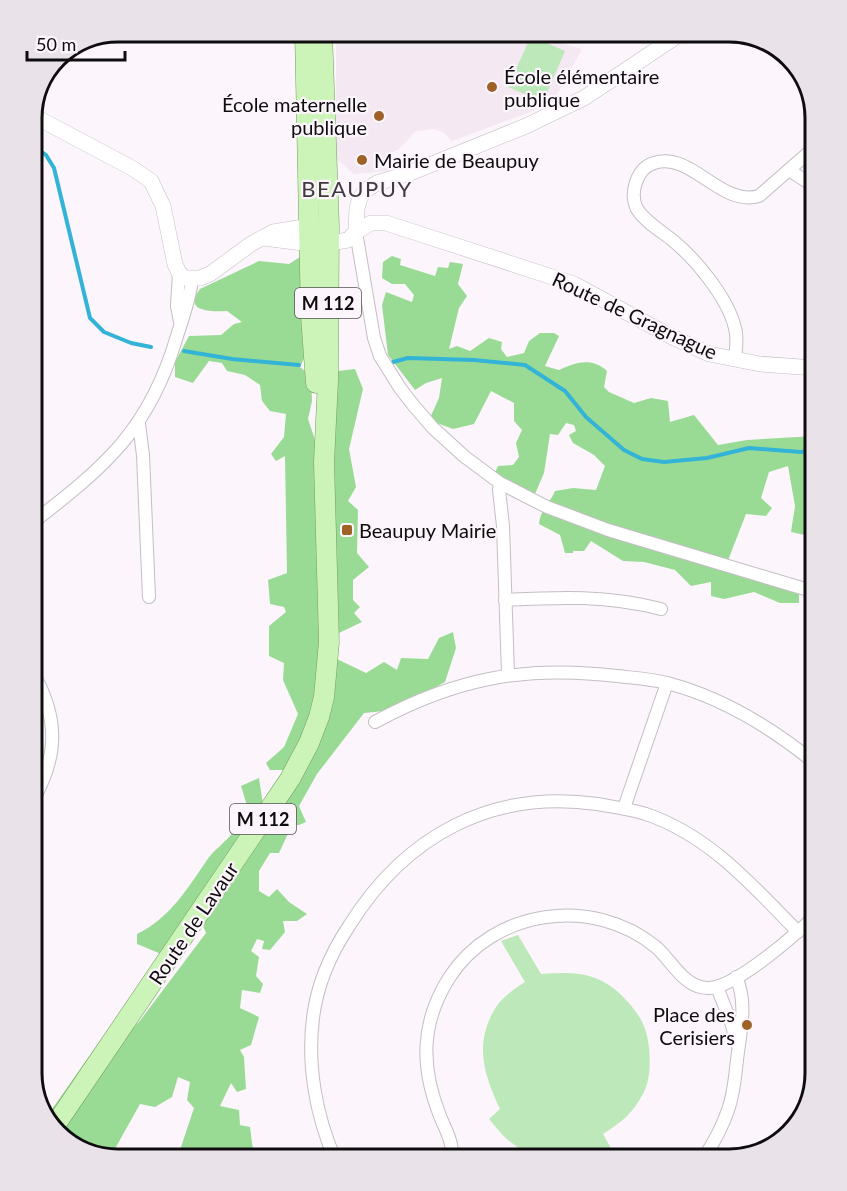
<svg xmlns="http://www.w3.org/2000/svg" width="847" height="1191" font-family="Lato,sans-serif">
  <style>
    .built { fill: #f4e8f3 }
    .green { fill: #bde8b9 }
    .forest { fill: #99db95 }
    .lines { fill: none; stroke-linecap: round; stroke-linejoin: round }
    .stream { stroke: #33b3d6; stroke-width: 4 }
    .minor-casing { stroke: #c4bec4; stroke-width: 14 }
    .tertiary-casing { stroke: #c4bec4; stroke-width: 16 }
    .primary-casing { stroke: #739e5f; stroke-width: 21 }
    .minor { stroke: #fff; stroke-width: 12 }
    .tertiary { stroke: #fff; stroke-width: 15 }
    .primary { stroke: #ccf4b9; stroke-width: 20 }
    .poi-dot { fill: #9e6126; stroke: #fcf5fb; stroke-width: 2 }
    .labels { text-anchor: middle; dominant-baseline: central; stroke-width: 4.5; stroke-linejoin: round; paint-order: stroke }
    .shield { fill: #fcf5fb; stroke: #555255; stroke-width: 1.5 }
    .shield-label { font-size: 18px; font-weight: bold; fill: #0e0c0e }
    .poi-label { font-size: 20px; fill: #0e0c0e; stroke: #fcf5fb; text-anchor: start }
    .street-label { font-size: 20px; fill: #0e0c0e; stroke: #fcf5fb }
    .quarter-label { font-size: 22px; letter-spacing: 1.5px; fill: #3f3a3f; stroke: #fcf5fb }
    .rim { fill: none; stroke: #0e0c0e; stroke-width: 3 }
  </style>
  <rect width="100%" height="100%" fill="#fcf5fb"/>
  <path class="built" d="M336,32H520L582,49L552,104L452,141L443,132L434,129L416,131L399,149L391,153L389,171L354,174L336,158Z"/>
  <g class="green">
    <path d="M531,36L565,51L543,102L508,87Z"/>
    <path d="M518,935L541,974C559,973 577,971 595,978C614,984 639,1010 645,1029C651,1046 652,1076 644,1092C634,1112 621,1123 603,1134L617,1159H605L603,1154C571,1160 539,1165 512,1143C503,1137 496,1127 489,1119L500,1109C483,1073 474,1043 496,1007C503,996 515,989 525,982L501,941Z"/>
  </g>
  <g class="forest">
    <path d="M392,256L401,259L400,265L435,276L438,267L448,268L450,262L463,264L458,284L467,296L459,308L449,349L457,346L470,351L489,338L502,342L501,349L507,357L524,353L529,341L540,333H554L559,336L545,366L559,370C576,362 592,357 607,371L604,387L609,392L634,403L651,398L668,401L670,422L694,415L718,445L747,440L815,436V534L809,536L791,532L795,506L788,466L769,472L761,498L772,508L766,516L746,514L725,568L799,591V603H780L754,592L724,599L711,596V582L691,586L675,570L644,562L623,561L591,541L584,551H573V553H565L560,535L539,524C541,508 549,505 555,491L573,488L596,490L605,466L594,455L573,443L569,435L576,431L574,425L566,423L558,435L550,434L544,473L535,494L518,491L494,475L498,466L513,465L519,457L516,443L522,430L514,421V403L491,391L474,424L453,429L429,420L439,398L442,378L426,383L415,390L388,355L382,305L386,292L412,302L414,295L405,284H392L382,278L383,262Z"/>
    <path d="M300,257L308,350L300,367L311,376L312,401L308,419L315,440L330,424L337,408L333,385L338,371L355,369L363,389L349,449L356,487L348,501L358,510L357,553L369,567L353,580V600L360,607L354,613L362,622L339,633L337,659L366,673L384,662L397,670L401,658L428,659L439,638L453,632L456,648L445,682L394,710L364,713L317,774L299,806L306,822L299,825H292L279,853H270L259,871V891L269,897L277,889L289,902L307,914L297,921H283L285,932L270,950L262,949L264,941L257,939L251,951L259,957L256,976L263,984L260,993L242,990L240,1008L259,1017L251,1045L240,1050L244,1057L246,1089L237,1092L231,1083L220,1106L239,1110L240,1125L250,1127L254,1158L177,1159L194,1108L187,1100L190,1082L178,1077L172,1097L155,1107L140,1104L116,1147L102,1152L101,1156L75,1148L45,1119L107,1031L119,1042L139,1022L206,933L203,926L191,929L166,956L137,944V934C169,919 188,888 207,860C213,851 223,844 230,836C237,828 242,818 248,809L241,786L259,778L264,811L291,781L283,770H270L266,763L284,747L298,714L283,680L284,663L269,656V626L286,612L284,607L270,604L268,580L287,573L285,456L276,461L271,454L284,437L286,414L270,411L262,401L260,385L245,375L227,371L222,363L209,361L193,383L175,377V362L189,336L221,335L234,324L242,322L227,311C212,312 182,312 200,289L259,261L289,264Z"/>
    <path d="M815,1048V1073L804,1116L791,1129L801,1093L809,1081Z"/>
  </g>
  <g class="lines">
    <g class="stream">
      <path d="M32,146L46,155L54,168L90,318L104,332L131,343L151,347"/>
      <path d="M184,351L232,359L299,365"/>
      <path d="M393,362L408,358L474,360L525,365L565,391L586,417L624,450L642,459L664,462L707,458L749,448L801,452L815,450"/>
    </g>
    <defs>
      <g id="minor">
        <path d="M776,47L779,50"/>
        <path d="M789,170L815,187"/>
        <path d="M356,232L374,338L380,356L400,388L414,406L433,428L465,457L500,483L547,507L608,530L815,592"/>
        <path d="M179,273L177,306L180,322"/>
        <path d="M735,359C736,349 738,338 735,328C728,298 695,258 671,239C660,230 645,222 637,209C629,193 637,168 654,163C692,151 720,207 759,196L807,154L815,151"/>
        <path d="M139,424L143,455L149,597"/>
        <path d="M500,483L499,490L503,526L508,674"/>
        <path d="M32,523C106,466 150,429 177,336C183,317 190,299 192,279"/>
        <path d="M505,600C561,597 606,595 661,609"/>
        <path d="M375,722C456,678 526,665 617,676C634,678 651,679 667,683C721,697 772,728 815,763"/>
        <path d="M32,802C59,756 59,717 32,671"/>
        <path d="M624,808L667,683"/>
        <path d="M717,987L732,1025L736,1043"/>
        <path d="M335,1159C316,1116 307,1065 313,1018C317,985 331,953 349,926C405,836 491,789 597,804C614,807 630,809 646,814C710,836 752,885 798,932"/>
        <path d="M451,1159C455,1145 445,1129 440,1116C421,1068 420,1024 449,978C493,909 593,895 656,947C672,961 684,988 708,988C734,989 796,934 815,916"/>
        <path d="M703,1159C713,1144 722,1128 728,1110C734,1094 735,1077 737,1060C740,1033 748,1003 736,977"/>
      </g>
      <g id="tertiary">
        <path d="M32,115L132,168L151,181L163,206L175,264L179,273L185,278H200L210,274L251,244L273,232L310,226"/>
        <path d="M356,232L357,208L360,198L366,190L377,183L410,173L526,126L584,98L683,32"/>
        <path d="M264,238L310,244"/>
        <path d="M329,243L348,240L356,232L371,223H386L574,284L670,336L709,354L760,364L815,368"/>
      </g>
      <g id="primary">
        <path d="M305,32L311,316L316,383"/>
        <path d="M54,1127L290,779L309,743L319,717L324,697L329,642L324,462L328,380L329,226L322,32"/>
      </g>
    </defs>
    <use href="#minor" class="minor-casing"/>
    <use href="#tertiary" class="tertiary-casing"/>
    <use href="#primary" class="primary-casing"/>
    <use href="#minor" class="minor"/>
    <use href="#tertiary" class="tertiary"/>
    <use href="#primary" class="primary"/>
  </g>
  <g class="poi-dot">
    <circle cx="492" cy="87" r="6"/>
    <circle cx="379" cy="116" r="6"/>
    <circle cx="362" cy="160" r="6"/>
    <rect x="341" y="524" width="12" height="12" rx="3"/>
    <circle cx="747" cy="1025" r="6"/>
  </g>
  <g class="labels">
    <g class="shield">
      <rect x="295" y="288" width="66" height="30" rx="4.5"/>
      <rect x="230" y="804" width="66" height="30" rx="4.5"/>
    </g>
    <g class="shield-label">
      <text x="328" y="303">M 112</text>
      <text x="263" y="819">M 112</text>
    </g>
    <g class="poi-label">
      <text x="504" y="76">École élémentaire<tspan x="504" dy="23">publique</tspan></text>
      <text x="367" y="104" text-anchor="end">École maternelle<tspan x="367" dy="23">publique</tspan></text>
      <text x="374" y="160">Mairie de Beaupuy</text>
      <text x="359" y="530">Beaupuy Mairie</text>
      <text x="735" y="1014" text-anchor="end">Place des<tspan x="735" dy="23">Cerisiers</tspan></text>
    </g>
    <g class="street-label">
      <text transform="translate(635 315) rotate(25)">Route de Gragnague</text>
      <text transform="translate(193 923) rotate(-56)">Route de Lavaur</text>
    </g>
    <g class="quarter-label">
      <text x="357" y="188">BEAUPUY</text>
    </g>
  </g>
  <path d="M0 0H847V1191H0ZM118 42H729A76 76 0 0 1 805 118V1073A76 76 0 0 1 729 1149H118A76 76 0 0 1 42 1073V118A76 76 0 0 1 118 42Z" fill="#e9e2e8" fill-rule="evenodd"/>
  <path class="rim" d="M118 42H729A76 76 0 0 1 805 118V1073A76 76 0 0 1 729 1149H118A76 76 0 0 1 42 1073V118A76 76 0 0 1 118 42Z"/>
  <path d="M27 51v9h98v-9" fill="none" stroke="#0e0c0e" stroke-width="3"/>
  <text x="36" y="51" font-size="18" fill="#0e0c0e" stroke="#fcf5fb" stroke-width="4.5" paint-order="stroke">50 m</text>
</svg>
